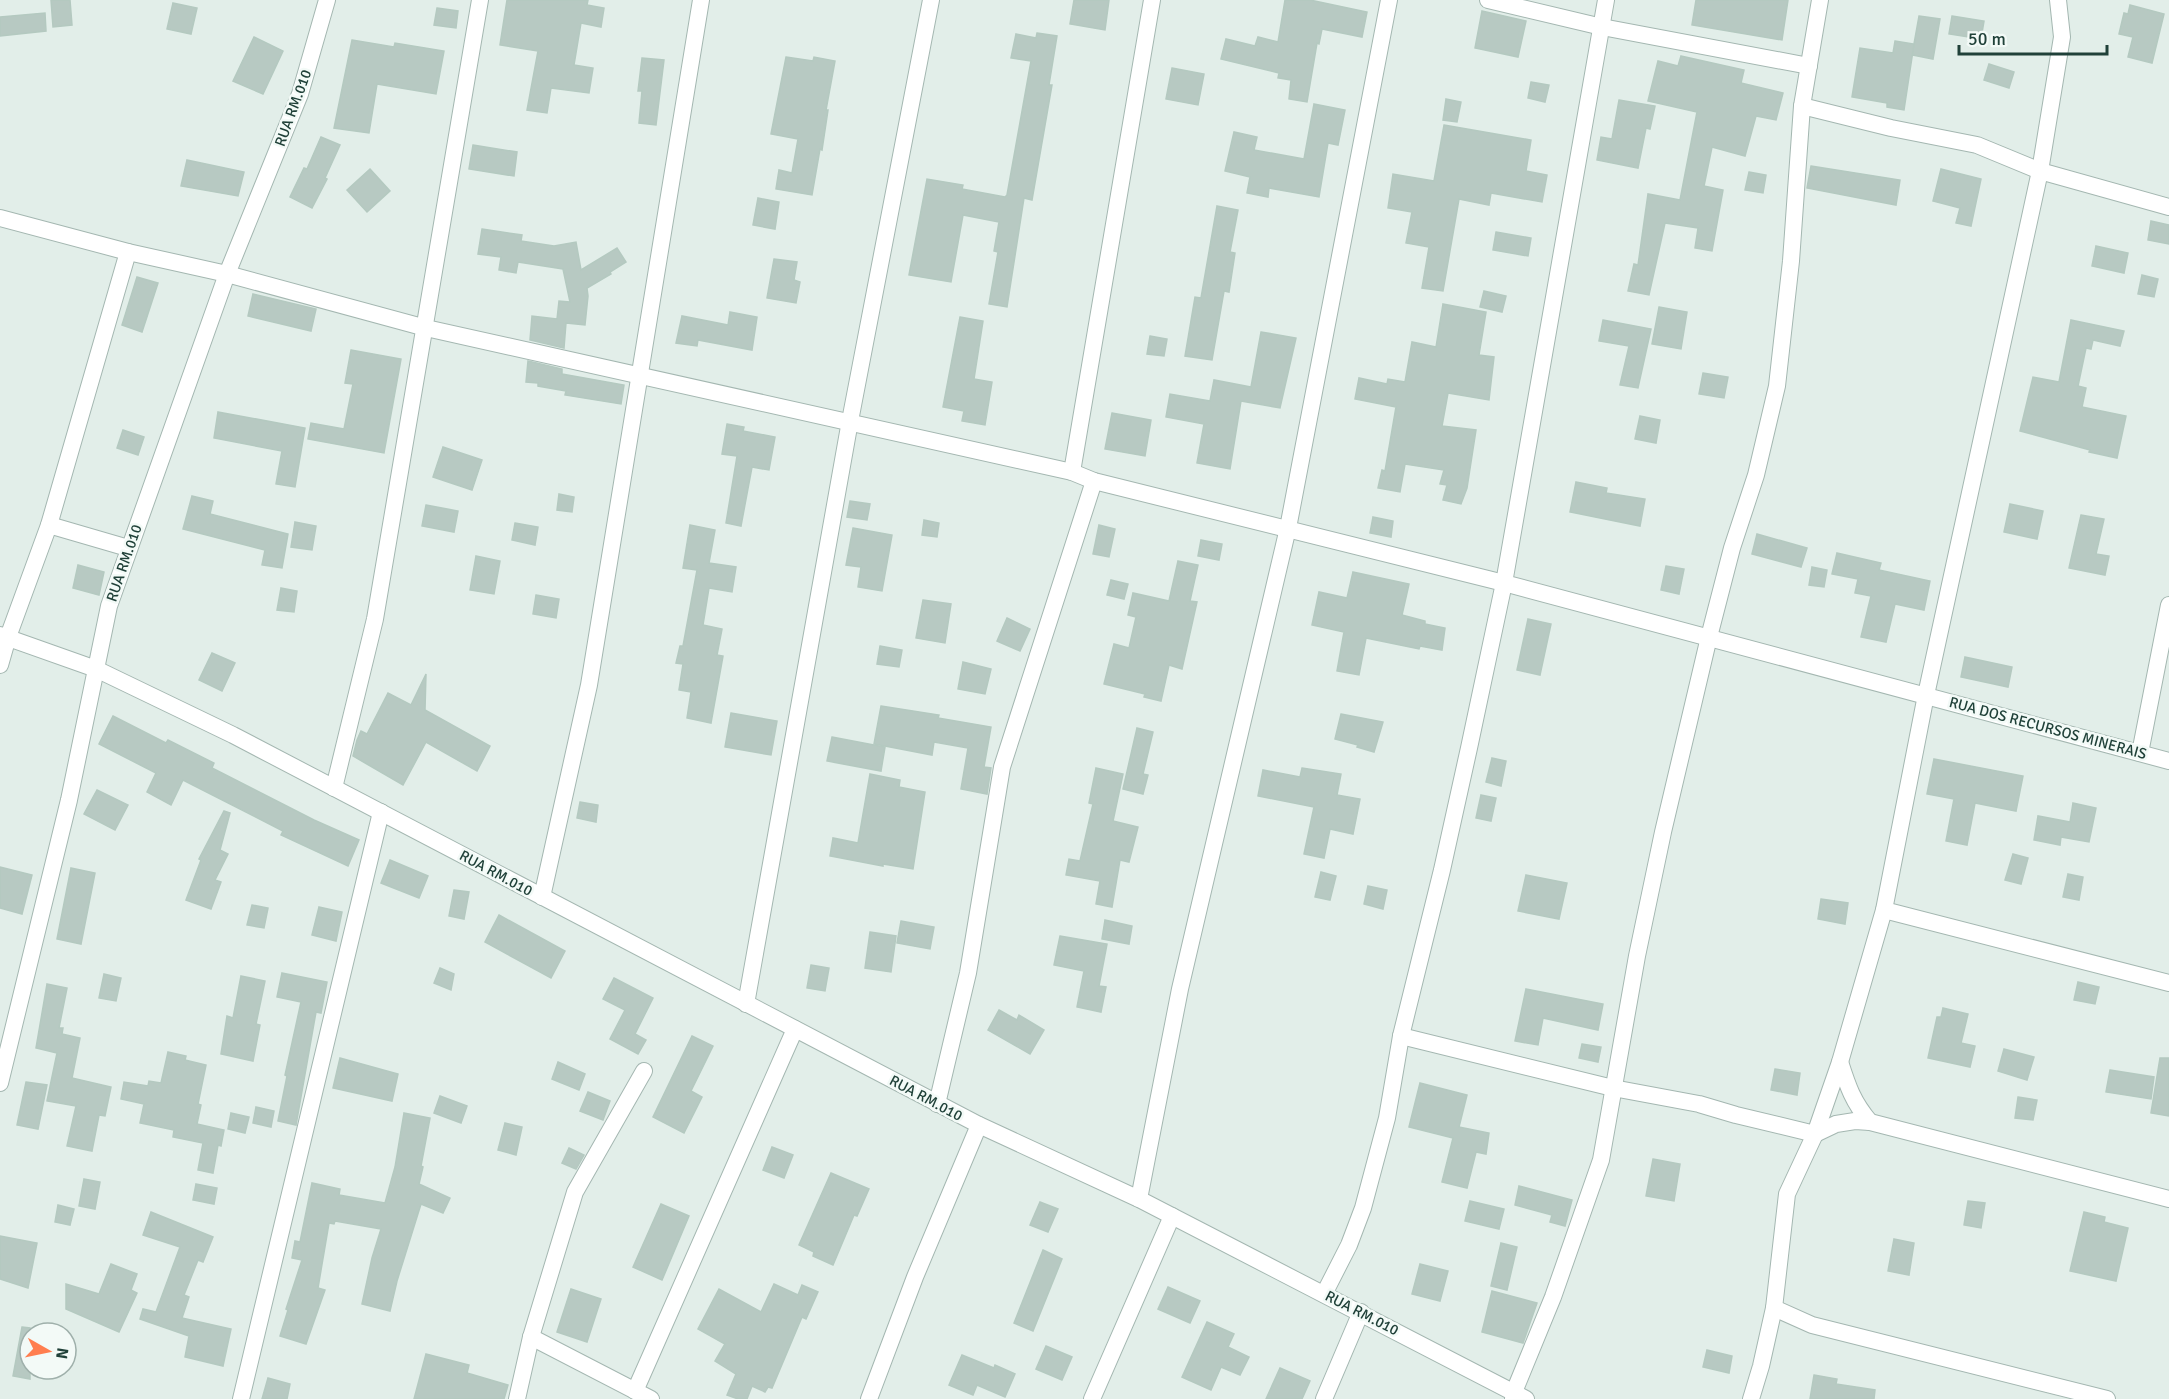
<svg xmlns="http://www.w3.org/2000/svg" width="2169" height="1399" font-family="Signika,sans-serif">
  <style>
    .building { fill: #b7c9c2; stroke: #b4c9c0; stroke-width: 1.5 }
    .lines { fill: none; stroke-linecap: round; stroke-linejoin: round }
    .street-casing { stroke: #a4b7b1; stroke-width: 18 }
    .street { stroke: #fff; stroke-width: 16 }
    .labels { text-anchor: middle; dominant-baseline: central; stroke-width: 5; stroke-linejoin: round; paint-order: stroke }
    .street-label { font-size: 15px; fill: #204139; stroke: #f3faf7 }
  </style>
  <rect width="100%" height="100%" fill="#e2eee9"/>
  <g class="building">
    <path d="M51,0H70L72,25L53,27Z"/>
    <path d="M507,0H588L587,5L604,8L601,27L581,23L574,65L593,68L589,93L551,88L547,113L527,110L538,51L500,45Z"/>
    <path d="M1074,0H1109L1105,30L1070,24Z"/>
    <path d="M1285,0H1310L1367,12L1362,37L1322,29L1319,44L1317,43L1307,102L1289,99L1291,80L1278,78L1279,73L1221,59L1226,39L1255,46L1258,37L1278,42Z"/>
    <path d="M1696,0H1788L1782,40L1692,25Z"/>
    <path d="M173,3L197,8L191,34L167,29Z"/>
    <path d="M2130,5L2164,14L2152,63L2128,57L2133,37L2119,34L2124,13L2128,14Z"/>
    <path d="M437,8L458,11L456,28L434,25Z"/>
    <path d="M1482,11L1526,21L1518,57L1475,48Z"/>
    <path d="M45,13L46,31L0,36V17Z"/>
    <path d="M1919,16L1940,19L1933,59L1912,55Z"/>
    <path d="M1952,16L1984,21L1981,39L1949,34Z"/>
    <path d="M1037,33L1057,36L1049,85H1052L1032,200L1024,198L1007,307L989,304L998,252L994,251L999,222L963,215L951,282L909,275L927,179L963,185L962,189L1005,197L1007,195L1031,61L1011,58L1016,34L1036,38Z"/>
    <path d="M254,37L283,51L263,94L233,81Z"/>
    <path d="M352,40L394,47L395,43L444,51L436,94L377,84L369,133L334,128Z"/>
    <path d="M1895,41L1914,44L1904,110L1887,107V103L1852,97L1860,48L1893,53Z"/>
    <path d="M1681,56L1744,70L1741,83L1783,93L1776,120L1756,116L1745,156L1712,147L1704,186L1723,190L1712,251L1695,248L1698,228L1665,223L1649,295L1628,291L1634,264L1638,265L1648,194L1680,200L1697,112L1648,101L1658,61L1678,66Z"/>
    <path d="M786,57L813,61L814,57L835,61L826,110H828L822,150L820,149L812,195L776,189L779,170L792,173L798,139L771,134Z"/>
    <path d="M642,58L664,60L656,125L639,123L642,91H638Z"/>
    <path d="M1989,64L2014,72L2009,88L1984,80Z"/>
    <path d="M1172,68L1204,74L1198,105L1166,99Z"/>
    <path d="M1531,82L1549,85L1545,102L1528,98Z"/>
    <path d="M1446,99L1461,102L1457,122L1443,120Z"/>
    <path d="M1619,100L1655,106L1650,129L1646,128L1638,168L1597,160L1601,137L1612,139Z"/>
    <path d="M1314,104L1345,110L1338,145L1328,143L1319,197L1269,188L1268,197L1247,193L1250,177L1225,171L1234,132L1257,137L1254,150L1304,159Z"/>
    <path d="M1444,125L1531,140L1526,171L1547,175L1542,202L1491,193L1489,205L1459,199L1443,291L1422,288L1429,247L1406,243L1412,212L1388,208L1393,174L1434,181Z"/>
    <path d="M321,137L340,145L325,178L327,179L312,208L290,197L304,168L307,169Z"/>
    <path d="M473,145L517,152L514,176L469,169Z"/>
    <path d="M187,160L244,172L238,196L181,186Z"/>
    <path d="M1811,166L1900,180L1896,205L1807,188Z"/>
    <path d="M370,169L390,191L367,212L347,190Z"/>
    <path d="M1941,169L1981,179L1971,226L1956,223L1960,208L1933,201Z"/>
    <path d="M1749,172L1766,175L1763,193L1745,190Z"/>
    <path d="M758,198L779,202L775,229L753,225Z"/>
    <path d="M1217,206L1238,210L1230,252L1235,253L1229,292L1224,291L1212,360L1185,356L1195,297L1201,298Z"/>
    <path d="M2151,221L2169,225V244L2148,240Z"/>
    <path d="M482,229L522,235L521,241L554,246L576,242L581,270L617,248L626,262L610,272L611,274L587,288L588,296L585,325L566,323L564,348L530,340L532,316L557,319L559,301L570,302L563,269L518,262L516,273L499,270L501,257L478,254Z"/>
    <path d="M1496,232L1531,238L1528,256L1493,250Z"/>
    <path d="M2096,246L2128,253L2124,273L2092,266Z"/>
    <path d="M774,259L797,262L794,280L800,282L796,303L767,298Z"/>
    <path d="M2142,275L2158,279L2154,297L2138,294Z"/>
    <path d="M137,277L158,283L142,332L122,325Z"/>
    <path d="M1484,291L1506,296L1502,312L1480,307Z"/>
    <path d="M253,294L316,309L311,331L248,316Z"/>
    <path d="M1443,304L1486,312L1479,355L1494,357L1489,400L1448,393L1442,426L1476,430L1467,488L1461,504L1443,500L1447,485L1440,484L1444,470L1405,464L1400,492L1378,488L1382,470L1385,471L1396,407L1355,399L1359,378L1387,384L1388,379L1405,382L1412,342L1436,347Z"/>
    <path d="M1659,307L1687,312L1681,349L1652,344Z"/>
    <path d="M730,312L757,317L752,350L698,340L697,346L676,343L682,316L728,325Z"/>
    <path d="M960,317L983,321L974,379L992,382L985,425L962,421L964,411L943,407Z"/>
    <path d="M1603,320L1651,329L1638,388L1620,385L1629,346L1599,341Z"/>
    <path d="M2071,320L2124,331L2120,346L2093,340L2091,349L2086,348L2078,386L2086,388L2082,407L2126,416L2117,458L2089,452L2090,450L2020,431L2033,377L2059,382Z"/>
    <path d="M1261,332L1296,338L1280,408L1241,401L1230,469L1197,463L1204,424L1166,417L1170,394L1210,401L1214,380L1251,387Z"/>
    <path d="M1150,336L1167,339L1164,356L1147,354Z"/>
    <path d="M351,350L401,359L384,453L308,439L311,423L344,429L353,384L345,383Z"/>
    <path d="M528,361L562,369V374L624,385L621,404L565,395L566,391L538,386V383L526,382Z"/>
    <path d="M1703,373L1728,377L1724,398L1699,394Z"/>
    <path d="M218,412L305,428L295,487L276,484L282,451L214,438Z"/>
    <path d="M1112,413L1151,420L1145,456L1105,449Z"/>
    <path d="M1640,416L1660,420L1656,443L1635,439Z"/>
    <path d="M727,424L744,427L743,431L775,437L769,470L752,467L741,526L726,523L737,456L722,454Z"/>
    <path d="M123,430L144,437L138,455L117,448Z"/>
    <path d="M443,447L482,460L472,490L433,477Z"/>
    <path d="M1576,482L1607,488L1606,493L1645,499L1640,526L1570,512Z"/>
    <path d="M559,494L574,497L572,512L557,510Z"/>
    <path d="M192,496L213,501L210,514L288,534L282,568L262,565L265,550L183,529Z"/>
    <path d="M850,501L870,504L867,520L847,517Z"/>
    <path d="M2010,504L2043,511L2037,539L2004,532Z"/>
    <path d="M426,505L458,511L454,532L422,526Z"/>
    <path d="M2081,515L2104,519L2096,554L2109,556L2105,575L2069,568Z"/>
    <path d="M1373,517L1393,521L1391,537L1370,533Z"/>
    <path d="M924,520L939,523L937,537L922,535Z"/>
    <path d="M295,522L316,526L312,550L291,547Z"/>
    <path d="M515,523L538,527L535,545L512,540Z"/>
    <path d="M690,525L715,530L709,563L736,567L732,592L709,588L703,625L722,629L717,655L723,656L711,723L687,718L691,692L679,690L683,664L676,663L680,646H683L697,570L683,568Z"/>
    <path d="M1099,525L1115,529L1109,557L1093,554Z"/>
    <path d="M853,528L892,535L882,591L858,587L861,567L846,565Z"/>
    <path d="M1757,534L1807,548L1801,567L1752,554Z"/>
    <path d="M1201,540L1222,544L1219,560L1198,556Z"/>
    <path d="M1837,553L1881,563L1879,570L1930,581L1924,610L1895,604L1886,642L1861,637L1871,596L1855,593L1858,579L1832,574Z"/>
    <path d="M476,556L500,561L494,594L470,590Z"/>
    <path d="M1178,561L1198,565L1190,601L1197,602L1182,669L1169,665L1161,701L1144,697L1145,694L1104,684L1114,644L1129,648L1136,617L1128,615L1133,593L1169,601Z"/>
    <path d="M78,565L104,572L99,595L73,588Z"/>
    <path d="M1666,566L1684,569L1679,594L1661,590Z"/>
    <path d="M1812,567L1827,570L1824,587L1809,585Z"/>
    <path d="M1353,572L1409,584L1402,615L1425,621V624L1445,628L1442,650L1420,646L1419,649L1366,638L1359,675L1337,671L1344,632L1312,625L1319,592L1347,598Z"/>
    <path d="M1111,580L1128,584L1124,599L1107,595Z"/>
    <path d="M281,588L297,591L294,612L277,610Z"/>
    <path d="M536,595L559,599L556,618L533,614Z"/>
    <path d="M923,600L951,604L945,643L916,638Z"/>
    <path d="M1007,618L1030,629L1020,651L997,641Z"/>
    <path d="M1528,619L1551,624L1540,675L1517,670Z"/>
    <path d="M880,646L902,650L899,667L877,664Z"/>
    <path d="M212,653L235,663L222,691L199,680Z"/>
    <path d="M1965,657L2012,667L2008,687L1961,677Z"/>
    <path d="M963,662L991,669L985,694L958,689Z"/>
    <path d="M426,674L425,710L490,746L477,771L426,742L403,785L353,756L357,740L361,731L367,734L388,693L411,705Z"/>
    <path d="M881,706L939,715L938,718L991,727L984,767L991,768L987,794L961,789L968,748L934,742L932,755L874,744Z"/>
    <path d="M731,713L777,721L771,755L725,747Z"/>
    <path d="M1341,714L1383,722L1374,752L1357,747L1358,745L1335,739Z"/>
    <path d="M113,716L166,743L168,740L214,763L212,768L314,820L359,840L348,866L281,835L283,831L183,780L171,805L147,792L156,773L99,744Z"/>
    <path d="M1137,728L1153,732L1143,774L1148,775L1143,794L1123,789Z"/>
    <path d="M832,737L885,747L881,771L827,761Z"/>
    <path d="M1492,758L1506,761L1501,786L1486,782Z"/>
    <path d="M1934,759L2023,776L2016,811L1975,803L1967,845L1946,841L1954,799L1927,794Z"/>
    <path d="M1096,768L1123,774L1113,821L1138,827L1129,862L1120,860L1112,907L1096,904L1100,881L1066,875L1069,859L1080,861L1093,804L1089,803Z"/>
    <path d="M1302,768L1341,774L1337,795L1360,799L1353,834L1330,829L1324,858L1304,854L1314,807L1258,796L1263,770L1300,777Z"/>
    <path d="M870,774L900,780L899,787L925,792L913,869L883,864V866L830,856L833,838L858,843Z"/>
    <path d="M97,790L128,805L115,830L84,814Z"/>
    <path d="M1481,795L1496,798L1491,821L1476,818Z"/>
    <path d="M580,802L598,805L596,822L577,818Z"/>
    <path d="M2073,803L2096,808L2089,842L2061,837L2060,845L2034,840L2038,816L2070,822Z"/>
    <path d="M224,811L230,813L220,850L228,854L215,880L221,882L211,909L186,900L201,860L199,859Z"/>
    <path d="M2013,854L2028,858L2021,884L2005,880Z"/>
    <path d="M390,860L428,876L419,898L381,883Z"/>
    <path d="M0,867L32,875L22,914L0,908Z"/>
    <path d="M71,868L95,873L81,944L57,939Z"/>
    <path d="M1321,872L1336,876L1330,900L1315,897Z"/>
    <path d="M2068,874L2083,877L2079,900L2063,897Z"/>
    <path d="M1526,875L1567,883L1559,919L1518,911Z"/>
    <path d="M1368,886L1387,890L1383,909L1364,904Z"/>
    <path d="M454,890L469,892L464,919L449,916Z"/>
    <path d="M1821,899L1848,903L1845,924L1818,919Z"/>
    <path d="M252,905L268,908L264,928L247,925Z"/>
    <path d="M319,907L342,912L336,941L312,935Z"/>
    <path d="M499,915L565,951L551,978L485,942Z"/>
    <path d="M1105,920L1132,926L1129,944L1102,939Z"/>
    <path d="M901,921L934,927L930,949L897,943Z"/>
    <path d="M870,932L896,936L891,972L865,968Z"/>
    <path d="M1060,936L1107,944L1099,986L1106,987L1101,1012L1077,1007L1084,971L1054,965Z"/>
    <path d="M811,965L829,968L825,991L807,988Z"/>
    <path d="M440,968L454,974L451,990L434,983Z"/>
    <path d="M282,973L327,982L321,1013L316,1012L296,1125L278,1121L287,1076L285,1075L301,1002L277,997Z"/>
    <path d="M104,974L121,978L116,1001L99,998Z"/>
    <path d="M241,976L265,981L256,1024L260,1025L253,1061L221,1054L227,1016L233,1018Z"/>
    <path d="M614,978L653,998L635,1034L646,1040L638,1054L610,1039L625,1010L603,999Z"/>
    <path d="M2078,982L2099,987L2095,1004L2074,1000Z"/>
    <path d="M47,984L67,988L59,1028H63L62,1034L80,1038L72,1078L111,1087L105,1116L99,1115L92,1151L67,1146L76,1106L47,1101L57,1053L36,1048Z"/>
    <path d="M1526,989L1603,1004L1598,1030L1543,1018L1538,1045L1515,1041Z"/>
    <path d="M1943,1008L1968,1014L1961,1043L1975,1046L1970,1067L1928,1058L1937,1017H1941Z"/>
    <path d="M999,1010L1017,1020L1019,1015L1044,1030L1030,1054L988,1030Z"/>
    <path d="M692,1036L713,1046L691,1091L702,1097L684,1133L653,1117Z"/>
    <path d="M1582,1044L1601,1047L1598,1062L1579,1058Z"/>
    <path d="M2004,1049L2034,1057L2027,1080L1998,1071Z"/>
    <path d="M168,1052L186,1056L185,1060L206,1065L198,1104L201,1105L197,1124L224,1130L221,1146L218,1145L213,1173L198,1170L203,1143L173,1137L174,1130L140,1123L144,1104L121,1099L124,1082L148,1086L149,1081L161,1083Z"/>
    <path d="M340,1058L398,1074L392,1101L333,1088Z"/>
    <path d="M2160,1058H2169V1116L2151,1113Z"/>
    <path d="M558,1062L585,1074L579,1090L552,1079Z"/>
    <path d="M1775,1069L1800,1073L1797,1095L1771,1090Z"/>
    <path d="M2110,1070L2154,1077L2151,1099L2106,1092Z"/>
    <path d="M26,1082L47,1085L38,1129L17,1125Z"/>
    <path d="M1420,1083L1467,1095L1459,1127L1489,1133L1486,1154L1476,1152L1467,1188L1442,1182L1453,1138L1409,1127Z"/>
    <path d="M588,1092L610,1101L603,1120L580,1111Z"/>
    <path d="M440,1096L467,1106L461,1123L434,1113Z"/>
    <path d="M2018,1097L2037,1100L2033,1120L2015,1118Z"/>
    <path d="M256,1107L274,1111L271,1127L253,1123Z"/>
    <path d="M231,1113L249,1117L245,1133L228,1129Z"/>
    <path d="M404,1113L430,1118L421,1166L423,1167L419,1184L450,1198L443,1213L421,1204L397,1281L390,1311L362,1304L372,1258L381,1229L335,1221L334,1224L329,1223L318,1288L325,1290L306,1344L280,1336L288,1310L286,1309L302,1260L292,1258L295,1241L300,1242L312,1183L340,1189L339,1195L385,1203L395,1167Z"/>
    <path d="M505,1123L522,1127L516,1155L498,1150Z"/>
    <path d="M772,1147L793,1155L784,1178L763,1170Z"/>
    <path d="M569,1148L584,1155L576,1169L562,1163Z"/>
    <path d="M1653,1159L1680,1164L1674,1201L1646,1196Z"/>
    <path d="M831,1173L869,1189L857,1216L854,1215L833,1265L813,1256L814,1252L799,1245Z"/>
    <path d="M84,1179L100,1182L95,1209L79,1206Z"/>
    <path d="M196,1184L217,1188L214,1204L193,1200Z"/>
    <path d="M1519,1186L1572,1200L1565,1226L1550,1222L1552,1215L1515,1205Z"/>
    <path d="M1470,1201L1504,1209L1499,1229L1465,1221Z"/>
    <path d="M1968,1201L1985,1203L1981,1228L1964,1225Z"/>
    <path d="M1040,1202L1058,1209L1048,1232L1030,1225Z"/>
    <path d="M661,1204L689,1216L662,1280L633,1267Z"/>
    <path d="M58,1205L74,1209L70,1225L55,1222Z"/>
    <path d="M151,1212L213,1237L203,1262L198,1260L184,1295L189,1297L182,1318L231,1329L223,1366L185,1357L189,1336L140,1319L143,1309L156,1312L180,1247L143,1235Z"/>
    <path d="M2084,1212L2105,1217L2104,1222L2128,1228L2116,1281L2070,1271Z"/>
    <path d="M0,1236L37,1243L28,1288L0,1279Z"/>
    <path d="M1894,1239L1914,1243L1909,1275L1888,1271Z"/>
    <path d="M1501,1243L1517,1247L1507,1290L1491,1286Z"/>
    <path d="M1043,1250L1062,1259L1033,1331L1014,1323Z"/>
    <path d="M111,1264L137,1274L131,1290L137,1293L119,1332L66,1309V1284L99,1294Z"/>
    <path d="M1420,1264L1448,1271L1440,1301L1412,1294Z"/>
    <path d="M774,1284L798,1295L802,1285L818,1292L806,1319L802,1317L772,1388L768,1387L765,1392L752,1386L747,1399H738L727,1395L736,1374L715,1361L725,1344L698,1329L719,1289L761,1312Z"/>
    <path d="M1168,1287L1200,1301L1190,1323L1158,1309Z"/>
    <path d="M571,1289L601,1299L587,1342L557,1332Z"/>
    <path d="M1492,1291L1537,1303L1523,1343L1482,1332Z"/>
    <path d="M1207,1322L1234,1334L1228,1347L1249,1357L1240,1375L1221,1367L1211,1390L1182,1377Z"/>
    <path d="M22,1327L30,1328V1379L13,1376Z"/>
    <path d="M1046,1346L1072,1357L1062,1380L1036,1369Z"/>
    <path d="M1707,1350L1732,1356L1729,1373L1703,1367Z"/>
    <path d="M426,1354L469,1365L467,1373L508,1385L504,1399H414Z"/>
    <path d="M962,1355L994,1368L995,1365L1015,1374L1005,1397L977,1385L973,1395L949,1385Z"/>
    <path d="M1280,1368L1310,1381L1302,1399H1266Z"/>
    <path d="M1814,1375L1837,1379L1836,1384L1875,1390L1874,1399H1810Z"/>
    <path d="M268,1378L290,1384L287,1399H262Z"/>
  </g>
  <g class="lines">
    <defs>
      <g id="street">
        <path d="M1488,0L1602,27L1809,66"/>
        <path d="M1802,106L1891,128L1977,145L2040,171L2169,207"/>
        <path d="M0,218L128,252L227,274L426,328L1072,472L1094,481L1504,583L2169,761"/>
        <path d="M1072,472L1152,0"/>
        <path d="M49,525L128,548"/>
        <path d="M0,635L96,669L233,735L979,1125L1139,1199L1526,1399"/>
        <path d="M0,665L8,637L49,525L128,252"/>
        <path d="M2140,753L2169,605"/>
        <path d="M334,788L375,619L480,0"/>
        <path d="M542,897L589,685L701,0"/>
        <path d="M1884,910L2169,983"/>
        <path d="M746,1004L850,421L931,0"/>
        <path d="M1401,1036L1613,1088L1699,1104L1736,1115L1815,1134L1836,1124L1855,1121L1870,1122L2169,1199"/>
        <path d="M1840,1062C1848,1087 1853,1102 1870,1122"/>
        <path d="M0,1083L69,800L109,606L227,274L300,94L327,0"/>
        <path d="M937,1104L968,973L1002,767L1094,481"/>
        <path d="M1139,1199L1180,989L1288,528L1389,0"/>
        <path d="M1324,1294L1349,1245L1363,1208L1387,1118L1401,1036L1442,870L1469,748L1504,583L1606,0"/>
        <path d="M1774,1308L1812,1325L2107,1399"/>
        <path d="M531,1337L651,1399"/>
        <path d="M635,1391L795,1029"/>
        <path d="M241,1399L381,812"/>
        <path d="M517,1399L531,1337L575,1192L644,1071"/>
        <path d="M869,1399L915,1277L979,1125"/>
        <path d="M1092,1399L1172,1216"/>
        <path d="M1324,1399L1361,1312"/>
        <path d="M1513,1399L1514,1392L1553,1297L1601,1160L1637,956L1663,832L1709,637L1732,548L1756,475L1777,386L1791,261L1802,106L1820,0"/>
        <path d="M1751,1399L1761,1366L1774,1308L1787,1194L1815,1134L1840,1062L1884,910L1926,695L2040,171L2062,37L2058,0"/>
      </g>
    </defs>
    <use href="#street" class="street-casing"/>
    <use href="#street" class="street"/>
  </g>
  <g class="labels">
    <g class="street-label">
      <text transform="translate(293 108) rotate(-70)">RUA RM.010</text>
      <text transform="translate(124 563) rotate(-71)">RUA RM.010</text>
      <text transform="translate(2048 728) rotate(15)">RUA DOS RECURSOS MINERAIS</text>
      <text transform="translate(496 873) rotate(28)">RUA RM.010</text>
      <text transform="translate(926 1098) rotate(28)">RUA RM.010</text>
      <text transform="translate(1362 1313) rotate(27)">RUA RM.010</text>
    </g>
  </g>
  <g transform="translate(48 1351) rotate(99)"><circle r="28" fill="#f3faf7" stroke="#9fb0ab" stroke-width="1.5"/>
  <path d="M0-4.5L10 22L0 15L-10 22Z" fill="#ff7e4f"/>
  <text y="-9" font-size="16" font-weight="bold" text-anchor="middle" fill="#204139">N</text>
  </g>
  <path d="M1959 45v9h148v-9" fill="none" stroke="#204139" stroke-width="3"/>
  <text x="1968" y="45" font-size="18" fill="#204139" stroke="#f3faf7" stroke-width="4.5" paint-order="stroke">50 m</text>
</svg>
